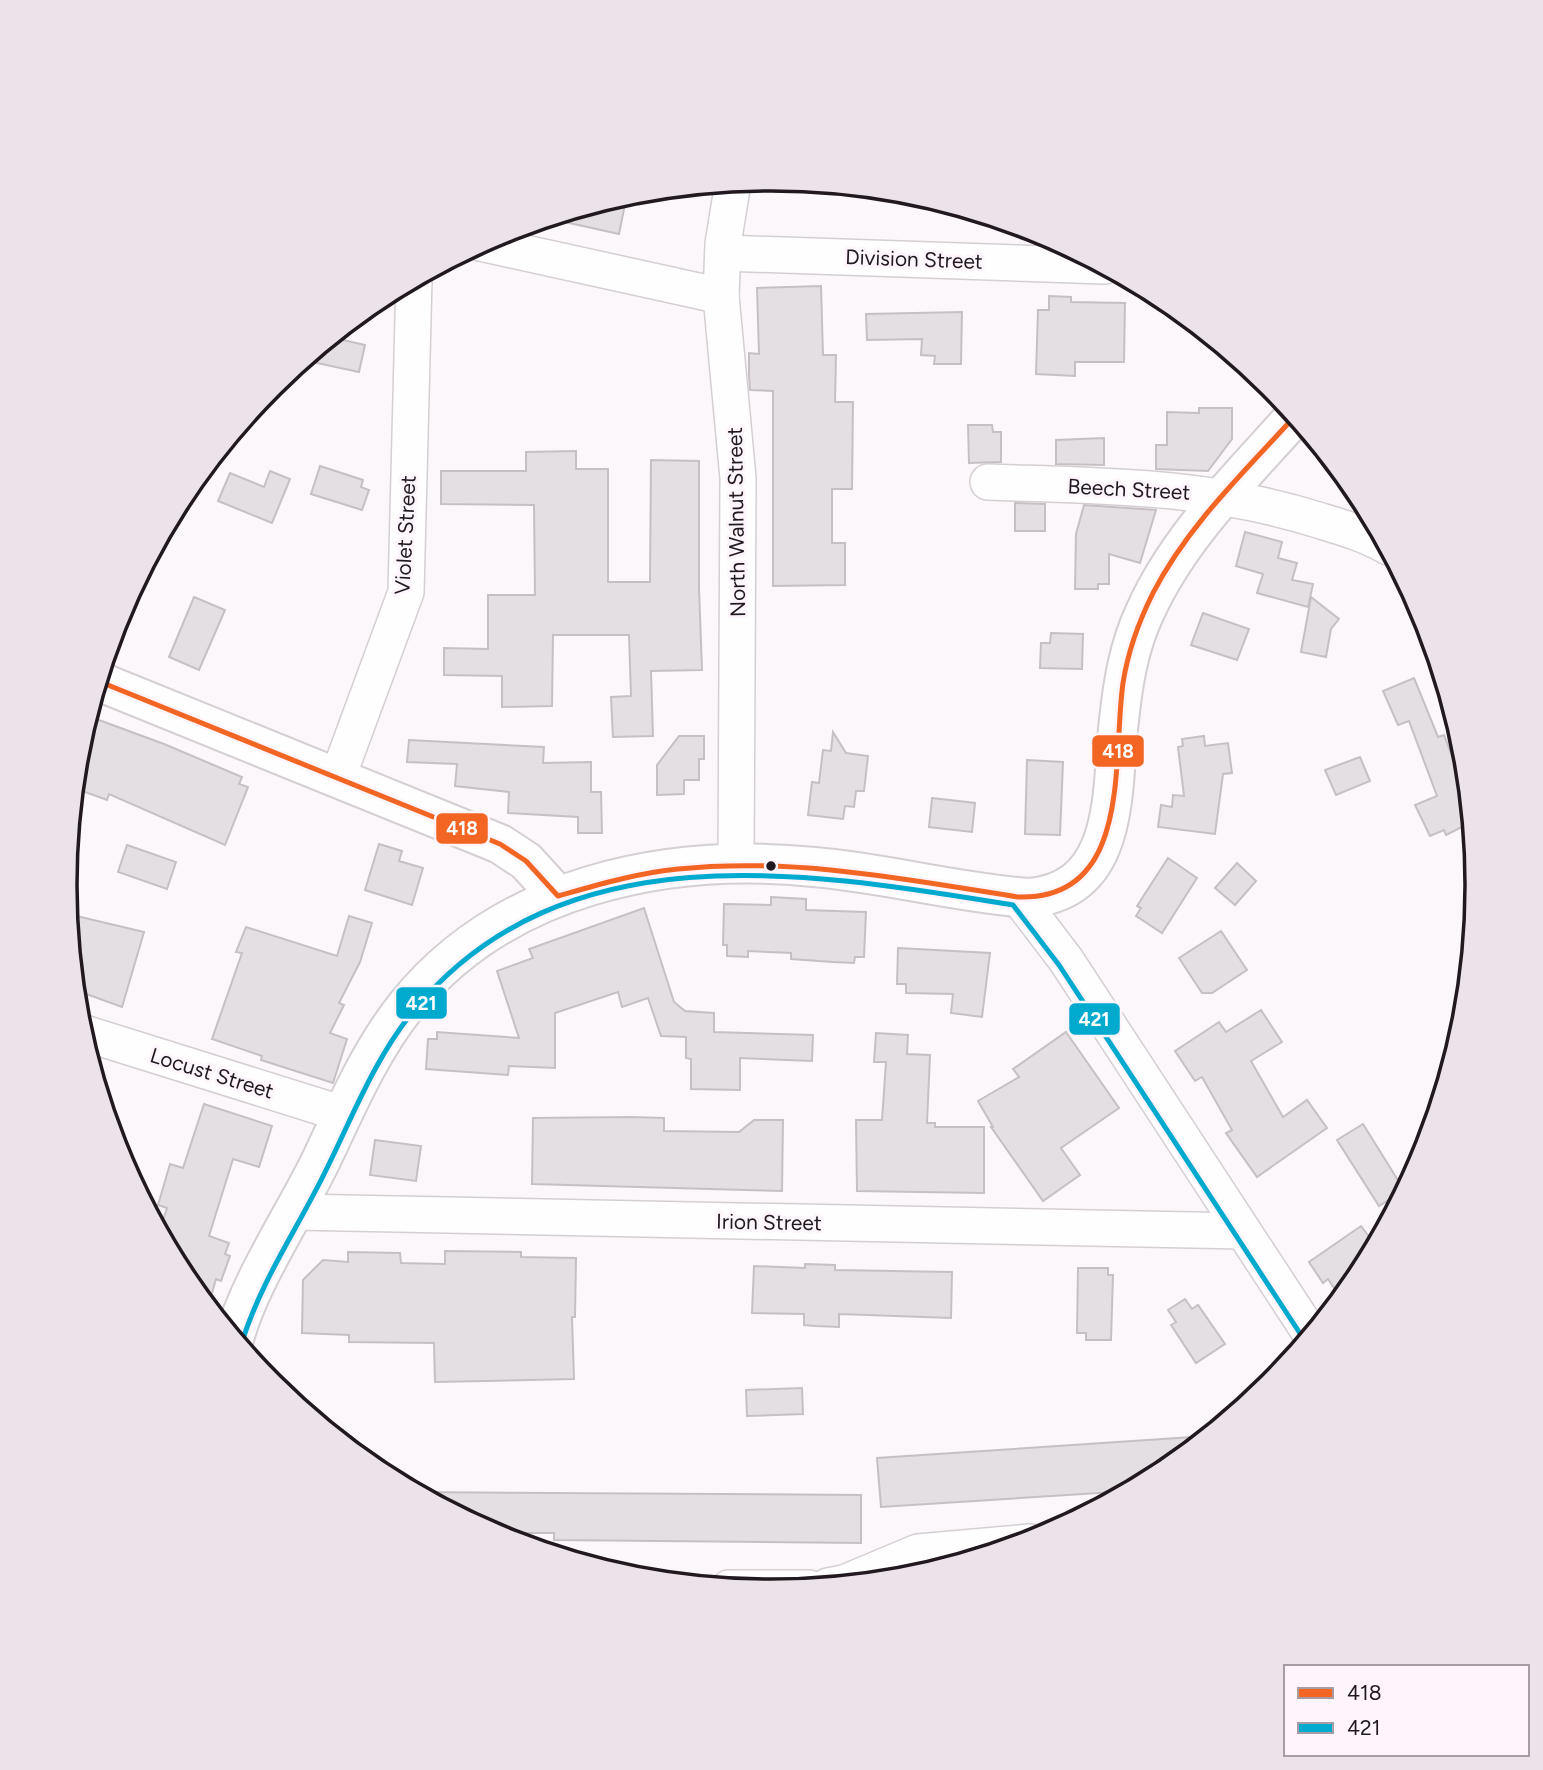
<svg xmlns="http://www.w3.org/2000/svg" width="1543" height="1770" font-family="Figtree,sans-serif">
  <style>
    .building { fill: #e4dfe3; stroke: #c6c0c4; stroke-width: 2 }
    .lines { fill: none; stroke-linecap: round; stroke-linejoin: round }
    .minor-casing { stroke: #d5cfd4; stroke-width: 38 }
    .major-casing { stroke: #d5cfd4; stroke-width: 42 }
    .minor { stroke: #fefefe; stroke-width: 35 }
    .major { stroke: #fefefe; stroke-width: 38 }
    .bus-1-casing { stroke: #fdf5fb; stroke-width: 10 }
    .bus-2-casing { stroke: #fdf5fb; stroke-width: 10 }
    .bus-1 { stroke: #f26522; stroke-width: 5 }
    .bus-2 { stroke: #00a9ce; stroke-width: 5 }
    .bus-dot { fill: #21191f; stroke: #fdf5fb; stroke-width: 2.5 }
    .labels { text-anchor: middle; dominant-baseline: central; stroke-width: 6; stroke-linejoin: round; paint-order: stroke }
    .street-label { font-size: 21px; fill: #21191f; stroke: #fdf5fb }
    .rim { fill: none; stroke: #21191f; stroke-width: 3.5 }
    .line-badge { stroke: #fdf5fb; stroke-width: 2.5 }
    .badge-label { font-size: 19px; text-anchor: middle; font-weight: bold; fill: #fff }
  </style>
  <rect width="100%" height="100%" fill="#fbf7fa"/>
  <g class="building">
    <path d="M627,194L619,234L547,218Z"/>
    <path d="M821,286L823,355H836L835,402H853L852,489H832V543H845V585L773,586V391L750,390L749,374V353L759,354L757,288Z"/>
    <path d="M1049,296L1071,297V302L1125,303L1124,362H1075V376L1036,374L1038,310H1049Z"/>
    <path d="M962,312L961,364H934L935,356L921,355L922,339L867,340L866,314Z"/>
    <path d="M330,337L365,345L359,372L317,363L321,345Z"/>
    <path d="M1199,408H1232V439L1208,471L1156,469V445H1167V412L1199,413Z"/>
    <path d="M968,425H992L993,432H1001V462L969,463Z"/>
    <path d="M1104,438V465L1056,464V440Z"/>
    <path d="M576,451V469H608V582H650L651,460L699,461V588L702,670L651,671L653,736L613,737L611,697L631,696L629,635H553L552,706L502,707V676L444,675V648L488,649V595H535L534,505L441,504V471H526V452Z"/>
    <path d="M320,466L363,480L361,487L369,490L362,510L311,494Z"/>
    <path d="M270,471L290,479L272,523L218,501L230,473L264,487Z"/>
    <path d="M1015,503L1045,504V531H1015Z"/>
    <path d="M1084,505L1156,510L1140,563L1109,554V584H1098V589H1075L1076,534Z"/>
    <path d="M1245,532L1282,542L1278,558L1297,563L1292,580L1313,584L1308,607L1257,593L1263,574L1236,566Z"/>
    <path d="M194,597L225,610L199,670L169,657Z"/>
    <path d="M1311,597L1339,619L1331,629L1326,657L1301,652Z"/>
    <path d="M1203,613L1249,629L1237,660L1191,645Z"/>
    <path d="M1051,633L1083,634L1082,669L1040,668L1041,643H1050Z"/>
    <path d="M1414,678L1438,737L1444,735L1464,788L1468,786L1472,822L1446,835L1444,830L1430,836L1415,805L1437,796L1409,721L1398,725L1383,691Z"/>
    <path d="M88,716L164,744L242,777L239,784L248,787L225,845L109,794L107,800L74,788L78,747Z"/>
    <path d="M833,732L846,753L868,756L864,791H856L854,807L845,806L843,819L808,815L812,782L819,783L823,750L831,751Z"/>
    <path d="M679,736H704V759H699V780H684V794L657,795V765Z"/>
    <path d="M1204,736L1205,746L1228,743L1232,773L1223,774L1215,834L1158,827L1161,805L1172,807L1173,795L1184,796L1178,747L1183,746L1182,739Z"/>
    <path d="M409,740L544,747L543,763L591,762V792H601L602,833H578V817L508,813L509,792L455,786L457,764L407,762Z"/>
    <path d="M1360,757L1370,781L1336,795L1325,770Z"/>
    <path d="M1027,760L1063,762L1060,835L1025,834Z"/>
    <path d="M932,798L975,803L972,832L929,827Z"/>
    <path d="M379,844L402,851L399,861L423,868L412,905L365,890Z"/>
    <path d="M127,845L176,862L167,889L118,872Z"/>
    <path d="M1168,858L1197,878L1162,933L1136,916L1141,908L1137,906Z"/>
    <path d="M1237,863L1256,881L1235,905L1215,888Z"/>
    <path d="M771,897L806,899V910L866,912L864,957H855L854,963L833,962L791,959V953L748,951V957L727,956V945H723L724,904L771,905Z"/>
    <path d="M644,908L674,1002L685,1011L714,1013V1032L813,1035L812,1061L740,1058V1090L691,1089V1059L686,1058V1037L661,1036L648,998L622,1007L618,992L555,1013V1068L509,1066L508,1075L426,1069L428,1039H437V1032L519,1038L497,971L533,958L529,949Z"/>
    <path d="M68,914L144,932L122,1007L75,990Z"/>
    <path d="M349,916L372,923L360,962L339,1003L344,1005L330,1033L347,1039L333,1083L261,1060L262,1056L212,1039L242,953L236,952L246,927L337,956Z"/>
    <path d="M1221,931L1247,970L1212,993H1202L1179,958Z"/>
    <path d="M898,948L990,953L982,1017L951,1013L953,994L906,993V984H897Z"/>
    <path d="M1261,1010L1282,1042L1251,1061L1283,1117L1307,1100L1327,1128L1257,1177L1226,1133L1232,1130L1202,1077L1195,1081L1175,1051L1219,1022L1226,1032Z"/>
    <path d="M1066,1032L1119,1108L1061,1148L1080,1175L1043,1201L991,1127H993L978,1101L1019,1077L1013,1069Z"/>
    <path d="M876,1033L908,1035L907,1054L930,1055L927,1123H935V1127H984V1193L857,1191L856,1120H882L886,1062H874Z"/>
    <path d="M204,1104L272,1126L259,1167L233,1159L209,1236L229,1243L225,1254L230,1256L221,1281L216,1279L208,1307L184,1277L159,1232L167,1208L158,1205L170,1164L183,1168Z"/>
    <path d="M631,1117L664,1118V1131L739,1132L754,1120H783L782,1191L532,1184L533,1118Z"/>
    <path d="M1363,1124L1404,1190L1379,1206L1337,1140Z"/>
    <path d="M375,1140L421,1146L416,1181L370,1175Z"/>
    <path d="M1361,1226L1376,1246L1366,1265L1334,1288L1328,1279L1323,1283L1309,1262Z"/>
    <path d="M445,1251L521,1252V1257L576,1258L575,1317H572L574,1379L435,1382L434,1343L349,1342V1335L302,1333L303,1280L323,1260L348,1262V1252L400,1253L401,1263L445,1264Z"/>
    <path d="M805,1264L835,1265V1270L952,1272L951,1318L839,1314V1327L815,1326L804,1325V1314L752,1313L754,1266L805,1268Z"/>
    <path d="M1078,1268H1108V1275H1113L1111,1340H1086V1333H1077Z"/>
    <path d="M1185,1299L1192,1309L1198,1305L1225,1344L1196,1363L1171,1325L1176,1322L1168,1310Z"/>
    <path d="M802,1388L803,1414L747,1416L746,1390Z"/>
    <path d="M1208,1436L1164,1473L1130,1491L881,1507L877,1458Z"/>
    <path d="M414,1492L861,1495V1543L554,1540V1533H492Z"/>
  </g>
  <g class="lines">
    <defs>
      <g id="minor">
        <path d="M733,182L723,244L721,296L738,478L736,863"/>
        <path d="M480,243L721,296"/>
        <path d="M723,253L1105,266"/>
        <path d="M988,482C1101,486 1208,485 1318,520C1341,527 1366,534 1388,547"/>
        <path d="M337,779L406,592L414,279"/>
        <path d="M1018,897L1066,960L1312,1336"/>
        <path d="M81,1032L343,1114"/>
        <path d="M295,1212L1243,1231"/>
        <path d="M828,1586L844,1583L918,1552L1030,1542"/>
        <path d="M729,1588H809"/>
      </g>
      <g id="major">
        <path d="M98,681L500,844L526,861L558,896"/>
        <path d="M234,1339C249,1281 298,1210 324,1154C348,1103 371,1050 406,1006C503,885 667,852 814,867C886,873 957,893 1029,898C1122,890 1111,788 1119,720C1123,682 1129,646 1145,612C1179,536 1241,477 1296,415"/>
      </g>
    </defs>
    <use href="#minor" class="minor-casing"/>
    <use href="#major" class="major-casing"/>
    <use href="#minor" class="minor"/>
    <use href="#major" class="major"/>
    <defs>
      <path id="bus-1" d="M98,681L500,844L526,861L558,896C597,885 637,873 678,869C792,857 905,879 1018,897C1133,901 1112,759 1123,683C1128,651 1139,621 1153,593C1188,525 1245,471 1296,415"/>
      <path id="bus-2" d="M242,1342C262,1278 300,1225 328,1166C354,1113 376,1056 415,1009C565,829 810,872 1013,905L1059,965L1305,1341"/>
    </defs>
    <use href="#bus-1" class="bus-1-casing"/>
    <use href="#bus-2" class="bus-2-casing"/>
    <use href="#bus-1" class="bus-1"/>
    <use href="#bus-2" class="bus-2"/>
  </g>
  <circle class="bus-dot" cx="771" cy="866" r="6"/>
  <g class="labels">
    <g class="street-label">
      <text transform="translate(914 259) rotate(2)">Division Street</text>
      <text transform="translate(1129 489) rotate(3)">Beech Street</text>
      <text transform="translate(736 522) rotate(-91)">North Walnut Street</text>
      <text transform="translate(405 535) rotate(-87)">Violet Street</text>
      <text transform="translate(212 1073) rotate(17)">Locust Street</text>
      <text transform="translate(769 1222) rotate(1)">Irion Street</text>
    </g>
  </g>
  <path d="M0 0H1543V1770H0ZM77 885a694 694 0 1 1 1388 0a694 694 0 1 1-1388 0Z" fill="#ebe3e9" fill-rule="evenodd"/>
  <path class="rim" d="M77 885a694 694 0 1 1 1388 0a694 694 0 1 1-1388 0Z"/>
  <g class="line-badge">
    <rect x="1091" y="734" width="54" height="34" rx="7" fill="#f26522"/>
    <rect x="435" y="812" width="54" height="33" rx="7" fill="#f26522"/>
    <rect x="395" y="986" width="53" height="34" rx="7" fill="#00a9ce"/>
    <rect x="1068" y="1002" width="53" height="34" rx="7" fill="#00a9ce"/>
  </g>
  <g class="badge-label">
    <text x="1118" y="758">418</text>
    <text x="462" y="835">418</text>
    <text x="421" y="1010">421</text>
    <text x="1094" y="1026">421</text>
  </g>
  <rect x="1284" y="1665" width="245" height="91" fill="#fdf5fb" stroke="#a59da3" stroke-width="2"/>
  <rect x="1298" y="1688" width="35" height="10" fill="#f26522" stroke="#a59da3" stroke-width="2"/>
  <text x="1347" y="1700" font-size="21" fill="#21191f">418</text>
  <rect x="1298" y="1723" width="35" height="10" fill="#00a9ce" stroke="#a59da3" stroke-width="2"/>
  <text x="1347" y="1735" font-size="21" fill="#21191f">421</text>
</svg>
